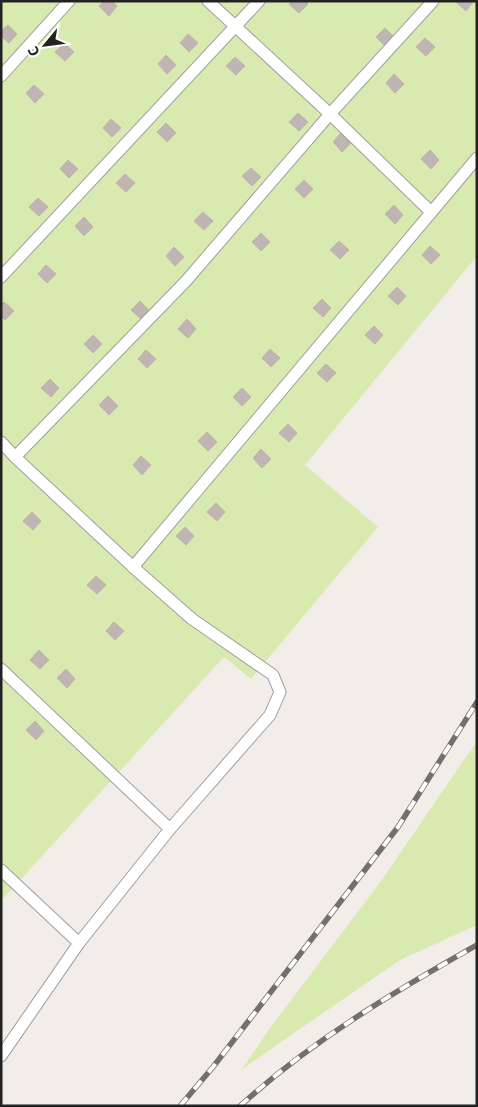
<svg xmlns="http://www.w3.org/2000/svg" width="478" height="1107" font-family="'Open Sans',sans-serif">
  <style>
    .grass { fill: #d9eab1 }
    .building { fill: #bfb5b2; stroke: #c3b1ab }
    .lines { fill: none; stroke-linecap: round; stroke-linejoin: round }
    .lane-casing { stroke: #9f9f9f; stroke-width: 13 }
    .lane { stroke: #fff; stroke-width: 11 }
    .rail-casing { stroke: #707070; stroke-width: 5.5 }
    .rail { stroke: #fff; stroke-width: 4; stroke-dasharray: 11; stroke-linecap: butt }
  </style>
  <rect width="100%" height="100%" fill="#f2ede9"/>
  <g class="grass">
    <path d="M1,1H477V256L305,465L378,527L251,679L224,657L1,901Z"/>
    <path d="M477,741V925L400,960L242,1069L270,1028L379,884Z"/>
  </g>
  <g class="building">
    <path d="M104,1H112L117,6L109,16L99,6Z"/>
    <path d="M292,1H305L308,4L299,13L289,4Z"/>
    <path d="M474,1L466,11L456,2V1Z"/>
    <path d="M8,25L17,34L9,43L1,36V31Z"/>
    <path d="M385,28L394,37L385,46L376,37Z"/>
    <path d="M188,34L198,43L189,52L180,43Z"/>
    <path d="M425,38L435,47L426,56L416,47Z"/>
    <path d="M64,43L74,52L65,61L55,52Z"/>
    <path d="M166,55L176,65L167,74L158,64Z"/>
    <path d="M235,57L245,66L236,75L226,66Z"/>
    <path d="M394,74L404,84L395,93L386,83Z"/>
    <path d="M34,85L44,94L35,103L26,93Z"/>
    <path d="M298,113L308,122L299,131L289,122Z"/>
    <path d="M111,119L121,128L112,137L103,128Z"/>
    <path d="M166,123L176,133L167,142L157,132Z"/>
    <path d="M341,133L351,143L342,152L333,142Z"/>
    <path d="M430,150L439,160L431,169L421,159Z"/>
    <path d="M68,160L78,169L69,178L60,169Z"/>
    <path d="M251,168L261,177L252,186L242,176Z"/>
    <path d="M125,174L135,183L126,192L116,183Z"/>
    <path d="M304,180L313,189L304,198L295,189Z"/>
    <path d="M38,198L48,207L39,216L29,207Z"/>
    <path d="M394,205L403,215L395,224L385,214Z"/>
    <path d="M203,212L213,221L204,230L194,221Z"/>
    <path d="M84,217L93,227L84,236L75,226Z"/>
    <path d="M261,233L270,242L261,251L252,242Z"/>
    <path d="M339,241L349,250L340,259L330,250Z"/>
    <path d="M430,246L440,255L431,264L422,255Z"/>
    <path d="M174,247L184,257L175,266L166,256Z"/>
    <path d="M46,265L56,274L47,283L38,274Z"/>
    <path d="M397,287L406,296L398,305L388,296Z"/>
    <path d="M322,299L331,308L323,317L313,308Z"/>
    <path d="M140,301L149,310L141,319L131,310Z"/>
    <path d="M4,302L14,311L5,320L1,316V305Z"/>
    <path d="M187,319L196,329L188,338L178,329Z"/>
    <path d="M374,326L383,335L375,344L365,335Z"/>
    <path d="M93,335L102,344L93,353L84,344Z"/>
    <path d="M270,349L280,358L271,367L262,358Z"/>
    <path d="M146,350L156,359L147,368L138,359Z"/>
    <path d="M326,364L336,373L327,382L317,373Z"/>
    <path d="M50,379L59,388L51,397L41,388Z"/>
    <path d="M242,388L251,397L242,406L233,397Z"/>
    <path d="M108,396L118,406L109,415L99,405Z"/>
    <path d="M288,424L297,433L289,442L279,433Z"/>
    <path d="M207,432L217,442L208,451L198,441Z"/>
    <path d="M261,449L271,459L262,468L253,458Z"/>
    <path d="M141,456L151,465L142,475L133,465Z"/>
    <path d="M216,503L225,512L217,521L207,512Z"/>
    <path d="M32,512L41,521L33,530L23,521Z"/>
    <path d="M185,527L194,536L186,545L176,536Z"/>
    <path d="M96,576L106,585L97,594L87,585Z"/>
    <path d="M114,622L124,631L115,640L106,631Z"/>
    <path d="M39,650L49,660L40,669L30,660Z"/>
    <path d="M66,669L75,679L67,688L57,678Z"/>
    <path d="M35,721L44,731L36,740L26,730Z"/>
  </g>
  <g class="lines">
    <defs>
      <g id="lane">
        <path d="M208,1L330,114L431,212"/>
        <path d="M1,76L69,1"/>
        <path d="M1,277L259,1"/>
        <path d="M1,442L15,457L133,567L192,619L273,675L280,692L270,715L170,829L79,943L1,1056"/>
        <path d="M15,457L186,281L330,114L433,1"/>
        <path d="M133,567L477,158"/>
        <path d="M1,669L170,829"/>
        <path d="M1,870L79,943"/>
      </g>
    </defs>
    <use href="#lane" class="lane-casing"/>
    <use href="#lane" class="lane"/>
    <defs>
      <g id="rail">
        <path d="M180,1106L213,1067L398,827L477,702"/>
        <path d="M240,1106C311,1041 394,992 477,945"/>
      </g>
    </defs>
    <use href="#rail" class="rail-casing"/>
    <use href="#rail" class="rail"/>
  </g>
  <rect width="478" height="1107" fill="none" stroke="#222222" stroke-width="5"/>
  <g transform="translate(45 45) rotate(241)" stroke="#ffffff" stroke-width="4" paint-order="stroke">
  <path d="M0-4L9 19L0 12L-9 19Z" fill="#222222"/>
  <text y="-8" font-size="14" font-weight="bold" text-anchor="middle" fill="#222222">С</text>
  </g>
</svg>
